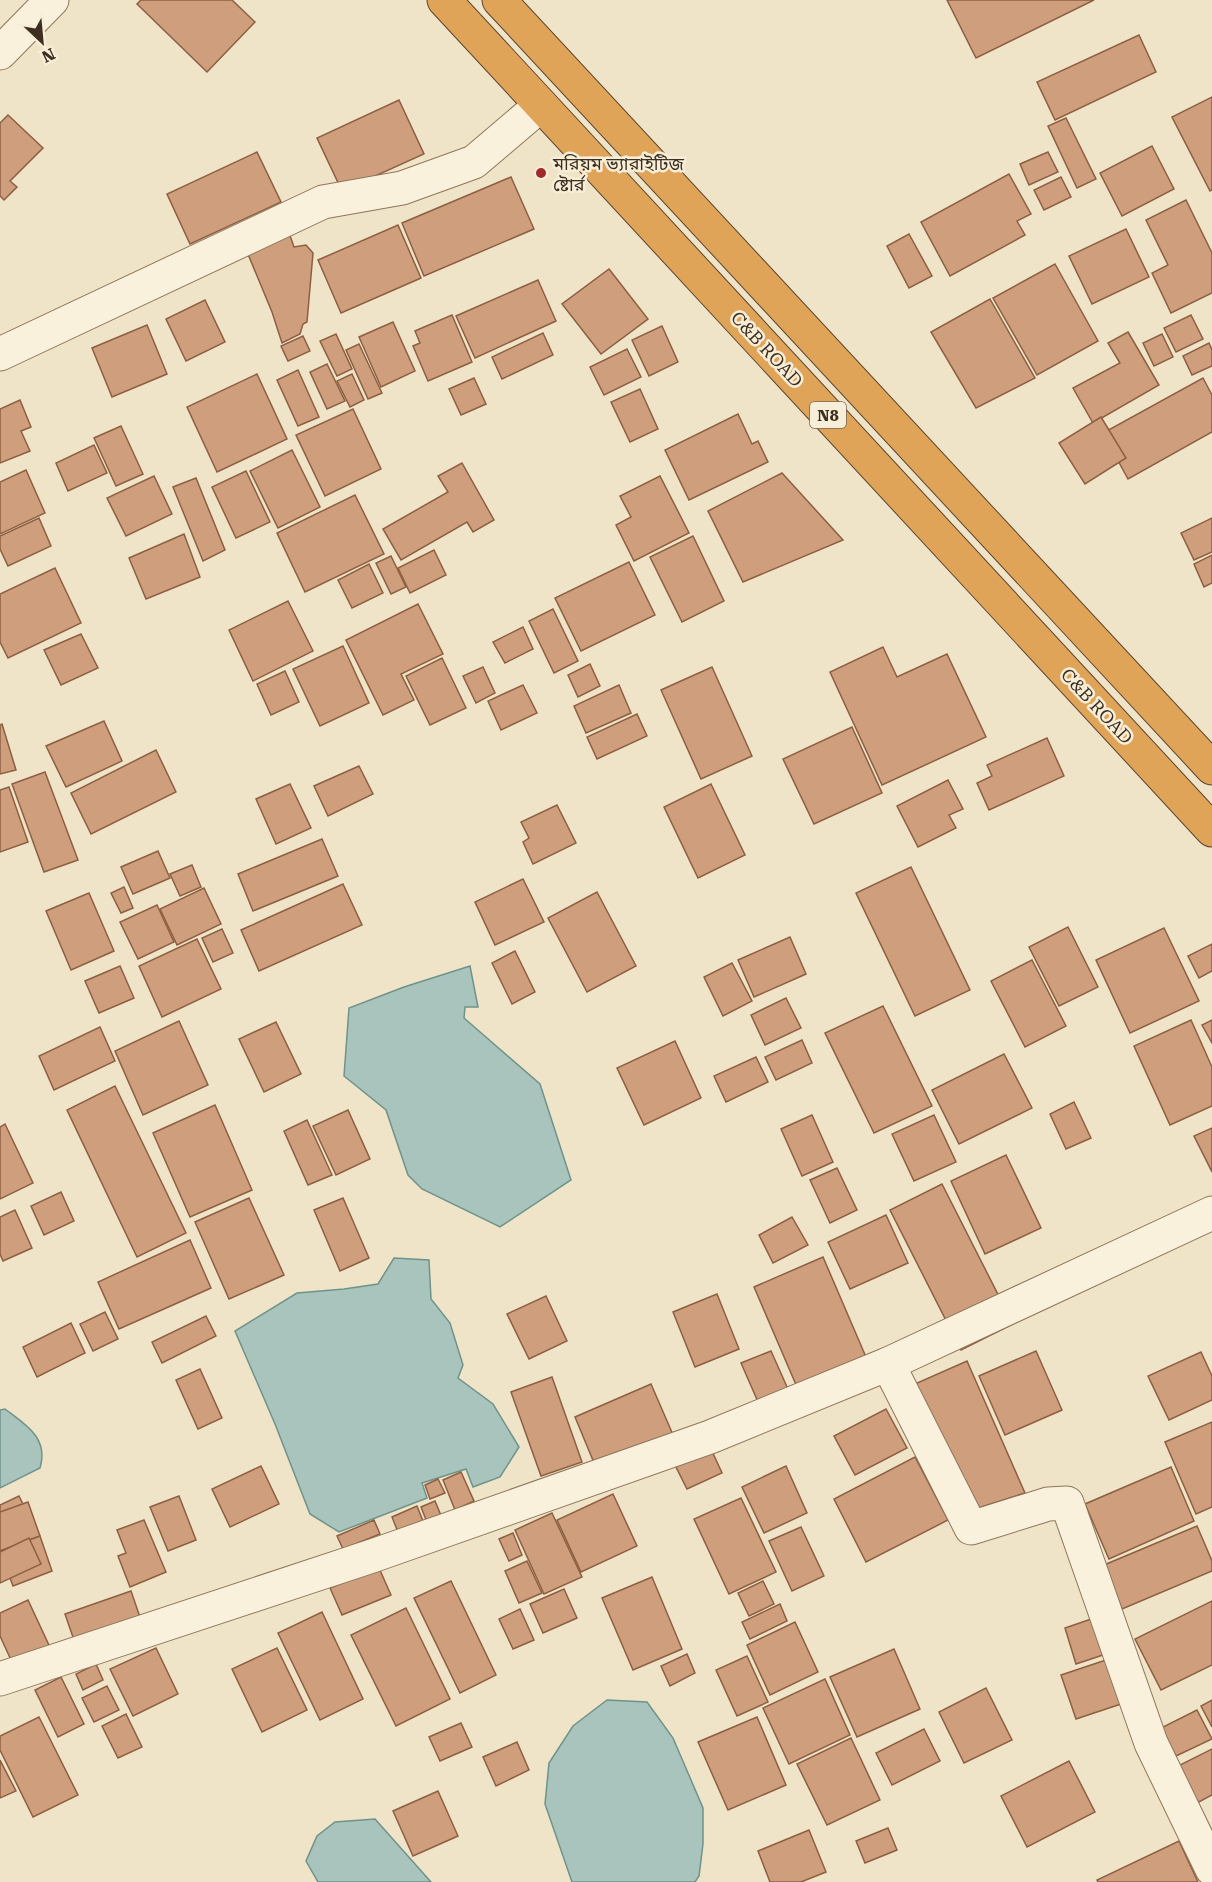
<svg xmlns="http://www.w3.org/2000/svg" width="1212" height="1882" font-family="'Roboto Serif','Noto Sans Bengali',serif">
  <style>
    .water { fill: #a9c4bc; stroke: #6f938a; stroke-width: 1.5 }
    .building { fill: #cf9f7d; stroke: #8d5f41; stroke-width: 1.5 }
    .lines { fill: none; stroke-linecap: round; stroke-linejoin: round }
    .street-casing { stroke: #8d765c; stroke-width: 35 }
    .highway-casing { stroke: #5b4430; stroke-width: 35 }
    .street { stroke: #faf1dc; stroke-width: 33 }
    .highway { stroke: #e0a458; stroke-width: 33 }
    .poi-dot { fill: #9e2a2b; stroke: #f7eed8; stroke-width: 2 }
    .labels { text-anchor: middle; dominant-baseline: central; stroke-width: 5; stroke-linejoin: round; paint-order: stroke }
    .shield { fill: #f7eed8; stroke: #756857; stroke-width: 1.5 }
    .shield-label { font-size: 16px; font-weight: bold; fill: #3d2e20 }
    .poi-label { font-size: 18px; fill: #3d2e20; stroke: #f7eed8; text-anchor: start }
    .street-label { font-size: 18px; fill: #3d2e20; stroke: #f7eed8 }
  </style>
  <rect width="100%" height="100%" fill="#f0e4c8"/>
  <g class="water">
    <path d="M470,966L478,1007H465L464,1018L540,1084L571,1180L500,1227L422,1189L408,1175L386,1110L344,1076L349,1008L404,987Z"/>
    <path d="M394,1258L429,1260L431,1299L450,1323L463,1365L458,1378L493,1404L519,1447L500,1477L473,1487L466,1469L422,1483L427,1498L339,1532L310,1514L275,1424L235,1331L297,1293L344,1289L378,1284Z"/>
    <path d="M5,1409C26,1425 49,1438 40,1468L0,1488V1410Z"/>
    <path d="M607,1700L647,1702L673,1738L703,1808V1844L699,1876L695,1882H572L545,1804L549,1763L573,1726Z"/>
    <path d="M375,1819L431,1882H318L306,1861L317,1836L335,1822Z"/>
  </g>
  <g class="building">
    <path d="M141,0H232L255,22L207,72L137,4Z"/>
    <path d="M947,0H1094L976,58Z"/>
    <path d="M1139,35L1156,72L1055,120L1037,82Z"/>
    <path d="M1212,97V190L1210,191L1172,117Z"/>
    <path d="M399,100L424,154L342,191L317,138Z"/>
    <path d="M8,115L43,148L10,181L17,187L4,200L0,196V123Z"/>
    <path d="M1066,118L1096,179L1077,188L1048,126Z"/>
    <path d="M1152,146L1174,189L1122,216L1100,173Z"/>
    <path d="M257,152L281,202L190,244L167,194Z"/>
    <path d="M1048,152L1058,172L1029,185L1020,164Z"/>
    <path d="M1009,174L1031,214L1017,221L1025,235L950,276L921,222Z"/>
    <path d="M511,177L534,229L424,276L402,223Z"/>
    <path d="M1061,177L1071,197L1044,210L1034,190Z"/>
    <path d="M1186,200L1212,253V293L1171,313L1152,273L1168,265L1146,220Z"/>
    <path d="M398,225L421,278L341,313L318,260Z"/>
    <path d="M287,227L294,247L306,245L313,253L307,322L303,324L300,334L282,343L272,312L245,247Z"/>
    <path d="M1126,229L1149,277L1092,304L1069,256Z"/>
    <path d="M909,234L932,276L909,288L887,246Z"/>
    <path d="M1055,264L1098,341L1037,375L993,298Z"/>
    <path d="M609,269L648,319L601,354L562,304Z"/>
    <path d="M538,280L556,321L475,358L456,316Z"/>
    <path d="M990,299L1035,378L976,408L931,332Z"/>
    <path d="M205,300L225,342L186,361L166,319Z"/>
    <path d="M452,315L472,362L428,381L413,346L420,343L415,331Z"/>
    <path d="M1191,315L1203,339L1176,352L1164,328Z"/>
    <path d="M393,322L415,371L381,387L359,337Z"/>
    <path d="M147,325L167,374L112,397L92,348Z"/>
    <path d="M662,326L678,362L649,376L632,340Z"/>
    <path d="M1128,332L1159,385L1093,423L1073,388L1120,363L1108,343Z"/>
    <path d="M543,333L553,355L502,379L492,357Z"/>
    <path d="M336,334L352,369L337,376L320,341Z"/>
    <path d="M1162,334L1173,357L1154,366L1143,343Z"/>
    <path d="M303,336L310,351L288,361L281,346Z"/>
    <path d="M1209,343L1212,350V366L1192,375L1183,356Z"/>
    <path d="M359,344L382,393L368,399L346,350Z"/>
    <path d="M627,349L641,377L604,395L590,367Z"/>
    <path d="M327,364L345,401L327,409L310,372Z"/>
    <path d="M298,370L319,417L298,426L277,380Z"/>
    <path d="M257,374L287,439L217,472L187,407Z"/>
    <path d="M352,374L364,400L350,407L337,381Z"/>
    <path d="M474,378L486,404L461,415L449,389Z"/>
    <path d="M1203,378L1212,395V432L1128,479L1103,433Z"/>
    <path d="M640,389L658,429L630,442L611,402Z"/>
    <path d="M20,400L31,427L21,431L30,451L0,463V409Z"/>
    <path d="M353,409L381,469L325,496L296,435Z"/>
    <path d="M738,414L752,444L758,441L768,462L689,500L665,450Z"/>
    <path d="M1101,417L1126,458L1085,484L1059,443Z"/>
    <path d="M121,426L143,474L116,486L94,438Z"/>
    <path d="M94,445L107,473L68,491L56,463Z"/>
    <path d="M292,450L320,507L278,528L250,471Z"/>
    <path d="M462,463L494,520L473,532L467,522L401,560L383,529L448,492L438,476Z"/>
    <path d="M26,470L45,513L0,534V482Z"/>
    <path d="M246,471L270,522L236,538L212,487Z"/>
    <path d="M782,473L843,540L743,582L708,511Z"/>
    <path d="M154,476L172,514L126,536L107,498Z"/>
    <path d="M660,476L689,533L634,561L616,525L631,517L620,496Z"/>
    <path d="M196,478L225,550L203,561L173,487Z"/>
    <path d="M355,495L384,554L305,592L277,533Z"/>
    <path d="M39,518L51,546L8,566L0,549V536Z"/>
    <path d="M1212,518V552L1194,560L1181,533Z"/>
    <path d="M184,534L200,577L146,599L129,558Z"/>
    <path d="M693,536L724,601L682,622L650,557Z"/>
    <path d="M434,550L446,575L410,593L398,568Z"/>
    <path d="M1212,555V583L1204,587L1194,564Z"/>
    <path d="M391,556L406,587L391,594L376,563Z"/>
    <path d="M629,562L655,615L581,651L555,598Z"/>
    <path d="M369,564L383,593L352,608L338,580Z"/>
    <path d="M55,568L81,623L8,658L0,642V594Z"/>
    <path d="M288,601L313,651L253,681L229,630Z"/>
    <path d="M418,604L443,654L401,674L414,700L383,715L346,640Z"/>
    <path d="M553,609L578,661L554,673L529,621Z"/>
    <path d="M523,627L533,649L505,663L493,642Z"/>
    <path d="M81,634L98,668L61,685L44,650Z"/>
    <path d="M343,646L369,703L320,726L293,669Z"/>
    <path d="M883,647L897,677L947,654L986,737L882,785L830,672Z"/>
    <path d="M442,658L466,708L430,725L406,676Z"/>
    <path d="M590,664L600,686L578,697L568,675Z"/>
    <path d="M483,667L495,693L476,703L463,676Z"/>
    <path d="M712,667L752,756L701,779L661,690Z"/>
    <path d="M285,671L299,702L271,715L257,684Z"/>
    <path d="M523,685L537,713L501,730L488,701Z"/>
    <path d="M619,685L631,713L586,733L574,706Z"/>
    <path d="M637,714L647,736L597,759L587,737Z"/>
    <path d="M104,721L122,761L66,787L46,746Z"/>
    <path d="M2,724L16,770L0,774V725Z"/>
    <path d="M852,727L882,793L814,824L783,759Z"/>
    <path d="M1047,738L1064,776L989,810L977,783L992,776L987,765Z"/>
    <path d="M156,750L176,792L91,834L71,793Z"/>
    <path d="M359,766L373,794L328,816L314,786Z"/>
    <path d="M45,772L78,860L44,872L12,784Z"/>
    <path d="M948,780L963,809L949,815L956,828L918,847L897,806Z"/>
    <path d="M290,784L311,828L276,844L256,799Z"/>
    <path d="M711,784L745,855L698,878L664,807Z"/>
    <path d="M9,787L28,842L0,852V790Z"/>
    <path d="M557,805L576,843L533,864L523,842L529,838L521,822Z"/>
    <path d="M322,839L338,876L253,911L238,874Z"/>
    <path d="M158,851L170,878L133,894L121,867Z"/>
    <path d="M192,865L201,887L180,896L170,874Z"/>
    <path d="M911,867L970,990L915,1016L856,893Z"/>
    <path d="M523,879L544,922L495,945L475,902Z"/>
    <path d="M343,884L362,925L259,971L241,930Z"/>
    <path d="M124,887L133,908L121,913L111,893Z"/>
    <path d="M204,888L221,924L177,945L160,909Z"/>
    <path d="M597,892L636,966L587,992L548,918Z"/>
    <path d="M89,893L114,951L71,970L46,911Z"/>
    <path d="M157,905L174,942L138,959L120,922Z"/>
    <path d="M1068,927L1098,987L1059,1006L1029,947Z"/>
    <path d="M1164,928L1199,1001L1130,1033L1096,960Z"/>
    <path d="M222,929L233,953L213,962L202,938Z"/>
    <path d="M790,937L806,974L754,997L738,960Z"/>
    <path d="M197,939L221,989L162,1017L139,966Z"/>
    <path d="M1212,944V971L1199,978L1188,956Z"/>
    <path d="M515,951L535,992L512,1004L492,963Z"/>
    <path d="M1032,960L1066,1026L1025,1047L991,981Z"/>
    <path d="M732,963L752,1001L723,1016L704,977Z"/>
    <path d="M120,966L134,998L99,1013L85,981Z"/>
    <path d="M786,998L801,1028L765,1045L751,1015Z"/>
    <path d="M883,1006L932,1106L874,1133L825,1033Z"/>
    <path d="M1191,1020L1212,1067V1106L1170,1125L1134,1046Z"/>
    <path d="M1212,1020V1043L1202,1025Z"/>
    <path d="M179,1021L208,1085L143,1115L115,1051Z"/>
    <path d="M276,1022L301,1074L264,1092L239,1039Z"/>
    <path d="M100,1027L115,1061L54,1090L39,1056Z"/>
    <path d="M802,1040L812,1063L776,1080L765,1057Z"/>
    <path d="M675,1041L701,1098L644,1125L617,1068Z"/>
    <path d="M1004,1054L1032,1108L959,1144L932,1090Z"/>
    <path d="M756,1057L768,1082L726,1102L714,1076Z"/>
    <path d="M115,1086L186,1233L137,1257L67,1110Z"/>
    <path d="M1074,1102L1091,1138L1066,1149L1050,1114Z"/>
    <path d="M215,1105L252,1190L190,1217L153,1133Z"/>
    <path d="M348,1110L370,1159L336,1175L313,1126Z"/>
    <path d="M812,1115L833,1162L802,1176L781,1129Z"/>
    <path d="M934,1115L956,1162L914,1181L892,1134Z"/>
    <path d="M307,1120L332,1175L308,1185L284,1131Z"/>
    <path d="M5,1124L33,1183L0,1199V1127Z"/>
    <path d="M1212,1128V1172L1194,1136Z"/>
    <path d="M1006,1155L1041,1228L985,1254L951,1181Z"/>
    <path d="M837,1168L857,1210L830,1223L810,1180Z"/>
    <path d="M942,1184L1013,1324L961,1350L890,1210Z"/>
    <path d="M61,1192L74,1221L44,1235L31,1206Z"/>
    <path d="M249,1198L284,1275L229,1299L195,1222Z"/>
    <path d="M343,1198L369,1258L340,1271L314,1210Z"/>
    <path d="M15,1210L32,1248L3,1261L0,1254V1217Z"/>
    <path d="M886,1215L908,1263L850,1289L828,1242Z"/>
    <path d="M792,1217L808,1245L773,1263L759,1235Z"/>
    <path d="M190,1240L211,1288L119,1329L98,1282Z"/>
    <path d="M823,1257L869,1364L800,1394L754,1287Z"/>
    <path d="M717,1294L739,1349L695,1367L673,1312Z"/>
    <path d="M546,1296L567,1341L529,1359L507,1314Z"/>
    <path d="M105,1312L118,1339L93,1351L80,1324Z"/>
    <path d="M206,1316L216,1336L162,1363L152,1342Z"/>
    <path d="M71,1323L85,1353L37,1377L23,1347Z"/>
    <path d="M771,1351L792,1398L762,1411L741,1363Z"/>
    <path d="M1036,1351L1062,1410L1005,1435L979,1376Z"/>
    <path d="M1201,1352L1212,1376V1400L1169,1420L1148,1376Z"/>
    <path d="M967,1361L1025,1493L972,1510L908,1387Z"/>
    <path d="M200,1369L222,1418L198,1429L176,1380Z"/>
    <path d="M552,1377L582,1462L541,1476L511,1392Z"/>
    <path d="M651,1384L674,1437L597,1470L575,1417Z"/>
    <path d="M886,1409L907,1448L855,1475L834,1436Z"/>
    <path d="M1212,1422V1507L1196,1514L1165,1442Z"/>
    <path d="M711,1449L722,1473L687,1489L675,1465Z"/>
    <path d="M915,1457L948,1520L866,1562L834,1499Z"/>
    <path d="M261,1466L279,1504L230,1527L212,1489Z"/>
    <path d="M786,1466L807,1513L764,1533L742,1487Z"/>
    <path d="M1171,1467L1194,1521L1109,1559L1085,1504Z"/>
    <path d="M461,1472L474,1501L455,1510L443,1480Z"/>
    <path d="M438,1479L445,1493L430,1499L425,1485Z"/>
    <path d="M613,1494L637,1546L581,1572L557,1520Z"/>
    <path d="M19,1496L34,1526L0,1543V1505Z"/>
    <path d="M179,1496L196,1540L168,1551L150,1507Z"/>
    <path d="M741,1498L776,1572L729,1594L694,1519Z"/>
    <path d="M435,1501L442,1518L428,1525L421,1507Z"/>
    <path d="M28,1502L40,1536L0,1551V1512Z"/>
    <path d="M417,1506L425,1526L400,1537L392,1517Z"/>
    <path d="M552,1513L582,1577L544,1594L515,1530Z"/>
    <path d="M144,1520L166,1572L130,1587L118,1556L126,1553L117,1530Z"/>
    <path d="M374,1520L380,1534L343,1549L337,1536Z"/>
    <path d="M1197,1526L1212,1561V1571L1122,1609L1104,1565Z"/>
    <path d="M801,1527L824,1576L792,1591L769,1541Z"/>
    <path d="M513,1533L522,1555L509,1561L499,1539Z"/>
    <path d="M40,1536L52,1571L13,1586L0,1551Z"/>
    <path d="M29,1538L41,1564L0,1583V1552Z"/>
    <path d="M527,1561L542,1593L519,1603L505,1571Z"/>
    <path d="M379,1568L391,1595L342,1615L330,1588Z"/>
    <path d="M652,1577L682,1649L633,1670L602,1598Z"/>
    <path d="M451,1581L496,1675L460,1693L414,1598Z"/>
    <path d="M763,1581L774,1604L749,1616L738,1593Z"/>
    <path d="M564,1589L577,1618L543,1633L530,1604Z"/>
    <path d="M131,1591L141,1620L75,1643L65,1614Z"/>
    <path d="M28,1600L54,1656L17,1673L0,1636V1613Z"/>
    <path d="M1212,1601V1665L1161,1690L1135,1639Z"/>
    <path d="M780,1604L787,1621L750,1639L742,1622Z"/>
    <path d="M406,1608L450,1699L396,1726L351,1635Z"/>
    <path d="M520,1609L534,1640L513,1649L499,1619Z"/>
    <path d="M322,1612L363,1699L320,1720L278,1633Z"/>
    <path d="M1097,1617L1109,1653L1076,1664L1065,1628Z"/>
    <path d="M795,1622L818,1672L770,1695L747,1645Z"/>
    <path d="M156,1648L178,1694L133,1716L110,1669Z"/>
    <path d="M277,1648L307,1710L262,1732L232,1669Z"/>
    <path d="M894,1649L920,1709L857,1737L830,1677Z"/>
    <path d="M687,1654L695,1673L670,1686L661,1666Z"/>
    <path d="M747,1656L768,1702L737,1716L716,1670Z"/>
    <path d="M1115,1657L1130,1701L1076,1719L1061,1675Z"/>
    <path d="M96,1664L103,1680L83,1690L76,1674Z"/>
    <path d="M61,1677L84,1724L58,1737L35,1690Z"/>
    <path d="M825,1679L850,1735L789,1764L763,1708Z"/>
    <path d="M107,1686L119,1710L94,1722L82,1698Z"/>
    <path d="M986,1688L1012,1740L964,1763L939,1712Z"/>
    <path d="M1212,1700V1727L1201,1706Z"/>
    <path d="M1197,1710L1212,1739L1176,1756L1161,1728Z"/>
    <path d="M126,1714L142,1747L118,1758L102,1726Z"/>
    <path d="M39,1717L78,1795L33,1817L0,1750V1736Z"/>
    <path d="M757,1717L786,1785L728,1810L698,1742Z"/>
    <path d="M461,1723L472,1747L440,1761L429,1737Z"/>
    <path d="M924,1729L940,1761L892,1785L876,1753Z"/>
    <path d="M851,1738L880,1800L827,1825L797,1764Z"/>
    <path d="M517,1742L529,1770L496,1786L483,1757Z"/>
    <path d="M1212,1749V1795L1197,1803L1178,1766Z"/>
    <path d="M0,1760L16,1791L0,1798Z"/>
    <path d="M1069,1761L1095,1812L1027,1847L1001,1796Z"/>
    <path d="M438,1791L458,1836L413,1856L393,1811Z"/>
    <path d="M888,1828L897,1850L865,1863L856,1841Z"/>
    <path d="M809,1830L826,1872L801,1882H770L758,1851Z"/>
    <path d="M1179,1841L1198,1882H1098L1097,1880Z"/>
  </g>
  <g class="lines">
    <defs>
      <g id="street">
        <path d="M0,53L52,0"/>
        <path d="M0,354L323,202L402,188L474,162L541,105"/>
        <path d="M888,1364L971,1528L1048,1504L1067,1503L1151,1743L1212,1869"/>
        <path d="M0,1679L375,1555L710,1437L888,1364L1212,1213"/>
      </g>
      <g id="highway">
        <path d="M444,0L1212,830"/>
        <path d="M499,0L1212,768"/>
      </g>
    </defs>
    <use href="#street" class="street-casing"/>
    <use href="#highway" class="highway-casing"/>
    <use href="#street" class="street"/>
    <use href="#highway" class="highway"/>
  </g>
  <circle class="poi-dot" cx="541" cy="173" r="6"/>
  <g class="labels">
    <rect class="shield" x="810" y="402" width="36" height="26" rx="4.5"/>
    <g class="shield-label">
      <text x="828" y="415">N8</text>
    </g>
    <g class="poi-label">
      <text x="553" y="163">মরিয়ম ভ্যারাইটিজ<tspan x="553" dy="21">ষ্টোর্র</tspan></text>
    </g>
    <g class="street-label">
      <text transform="translate(767 349) rotate(47)">C&amp;B ROAD</text>
      <text transform="translate(1097 706) rotate(47)">C&amp;B ROAD</text>
    </g>
  </g>
  <g transform="translate(42 42) rotate(154)" stroke="#f7eed8" stroke-width="4.5" paint-order="stroke">
  <path d="M0-4.5L10 22L0 15L-10 22Z" fill="#3d2e20"/>
  <text y="-9" font-size="16" font-weight="bold" text-anchor="middle" fill="#3d2e20">N</text>
  </g>
</svg>
